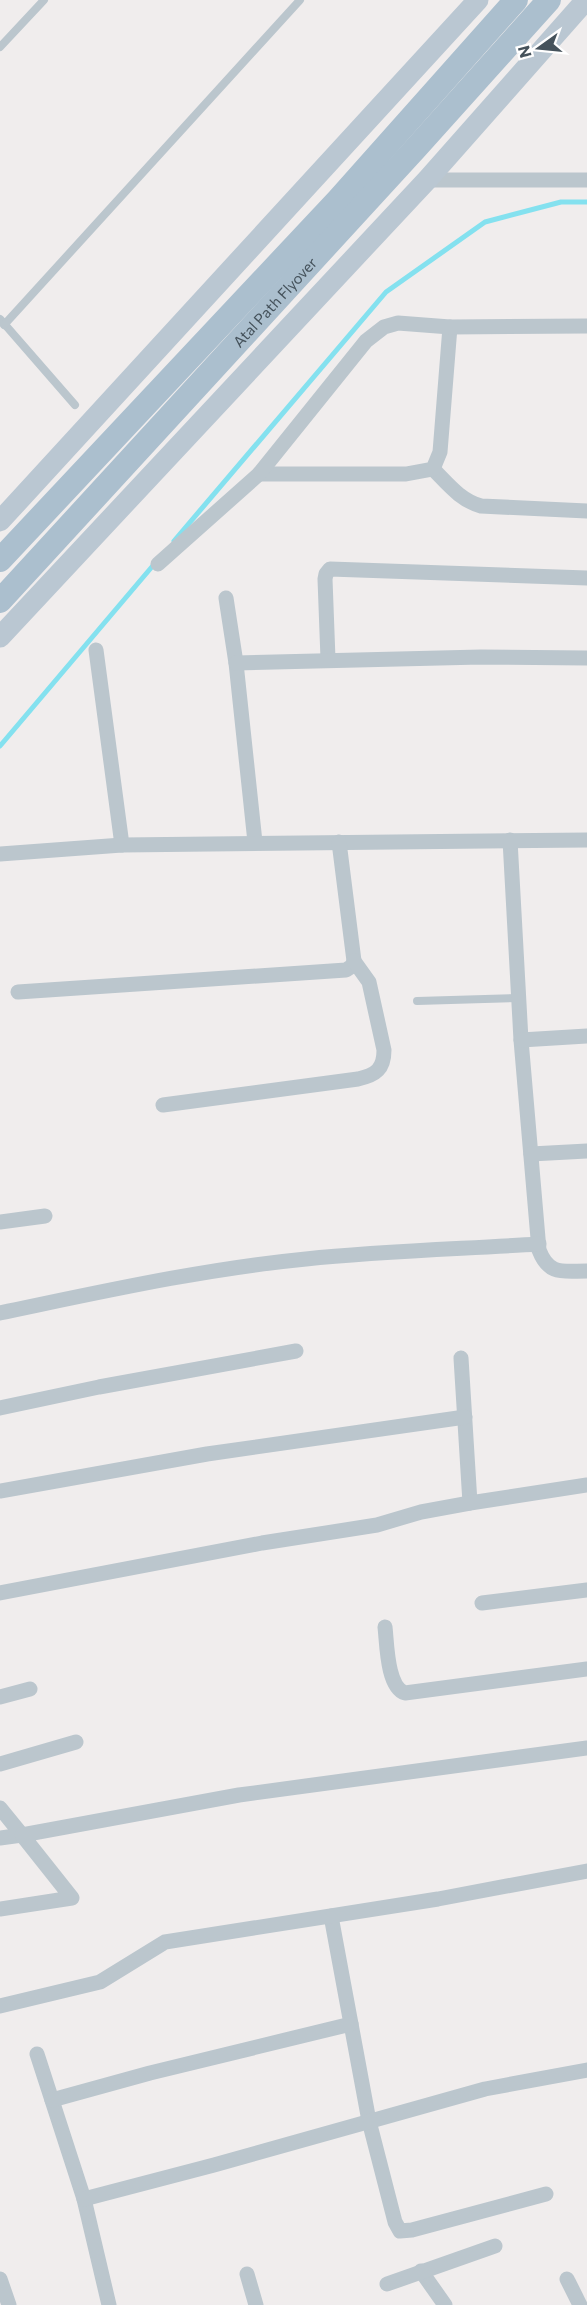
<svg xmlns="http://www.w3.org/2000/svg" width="587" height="2305" font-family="Commissioner,sans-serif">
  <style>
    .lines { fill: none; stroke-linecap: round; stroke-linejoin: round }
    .stream { stroke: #84e1ef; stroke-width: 5 }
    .lane { stroke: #bbc6cd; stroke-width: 8 }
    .street { stroke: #bbc6cd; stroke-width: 15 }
    .secondary { stroke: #bac7d2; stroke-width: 21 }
    .primary { stroke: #abbfce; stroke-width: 24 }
    .labels { text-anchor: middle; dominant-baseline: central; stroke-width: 4.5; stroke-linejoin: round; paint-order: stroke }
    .street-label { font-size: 15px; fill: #45525b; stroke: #fff }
  </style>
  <rect width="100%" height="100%" fill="#f0eded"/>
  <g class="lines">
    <g class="stream">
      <path d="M174,541L386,292L485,222L561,202H587"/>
      <path d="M0,746L156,562"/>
    </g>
    <g class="lane">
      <path d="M0,47L44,0"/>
      <path d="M0,319L75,405"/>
      <path d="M4,325L300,0"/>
      <path d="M417,1001L519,998"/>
    </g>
    <g class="street">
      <path d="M427,180H587"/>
      <path d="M433,469C448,484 460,500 481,506L587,511"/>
      <path d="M259,474H406L433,469L440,452L450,327"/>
      <path d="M158,564L259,474L366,341L384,327L398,323L450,327L587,326"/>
      <path d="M226,598L236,663L255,842"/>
      <path d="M96,650L122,845"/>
      <path d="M328,659L325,579L326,574L330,569L587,578"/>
      <path d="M236,663L481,657L587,658"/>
      <path d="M510,840L521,1040L539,1250C549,1276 563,1271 587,1271"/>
      <path d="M0,854L122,845L587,840"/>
      <path d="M18,992L346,970L352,966L354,961L339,842"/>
      <path d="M521,1040L587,1036"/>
      <path d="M163,1105L358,1079C376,1075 384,1069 384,1050L369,982L354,961"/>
      <path d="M531,1154L587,1151"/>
      <path d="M0,1222L45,1216"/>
      <path d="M0,1313C101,1292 203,1269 306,1259C383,1251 461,1249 539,1244"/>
      <path d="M461,1358L470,1503"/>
      <path d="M0,1408L99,1387L296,1351"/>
      <path d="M0,1491L207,1454L465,1417"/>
      <path d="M0,1593L262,1543L377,1525L421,1512L470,1503L587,1485"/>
      <path d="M482,1603L587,1590"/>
      <path d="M385,1627C387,1644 387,1687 405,1693L587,1669"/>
      <path d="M0,1697L30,1689"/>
      <path d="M0,1764L76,1742"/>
      <path d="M0,1808L22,1835L0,1838"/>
      <path d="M0,1909L72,1898L22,1835L239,1795L587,1748"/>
      <path d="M331,1916L369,2121L395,2222L400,2231L412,2230L546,2194"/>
      <path d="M0,2006L100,1982L165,1942L438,1899L587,1871"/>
      <path d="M37,2054L84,2199L109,2305"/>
      <path d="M52,2100L150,2073L351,2024"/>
      <path d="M84,2199L214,2165L485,2089L587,2070"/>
      <path d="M421,2271L445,2305"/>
      <path d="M247,2274L256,2305"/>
      <path d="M0,2279L9,2305"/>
      <path d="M567,2279L580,2305"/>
      <path d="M387,2284L495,2246"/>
    </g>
    <g class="secondary">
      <path d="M0,521L478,0"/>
      <path d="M0,637L427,180L586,0"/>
    </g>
    <g class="primary">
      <path d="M0,560L338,200L516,0"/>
      <path id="s1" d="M0,601L416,148L549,0"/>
    </g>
  </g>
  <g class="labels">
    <g class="street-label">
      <text stroke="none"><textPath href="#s1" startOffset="406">Atal Path Flyover</textPath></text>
    </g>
  </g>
  <g transform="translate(539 48) rotate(255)" stroke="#ffffff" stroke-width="4.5" paint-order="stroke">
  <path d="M0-4.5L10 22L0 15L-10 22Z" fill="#45525b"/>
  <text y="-9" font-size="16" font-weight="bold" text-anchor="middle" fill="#45525b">N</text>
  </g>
</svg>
